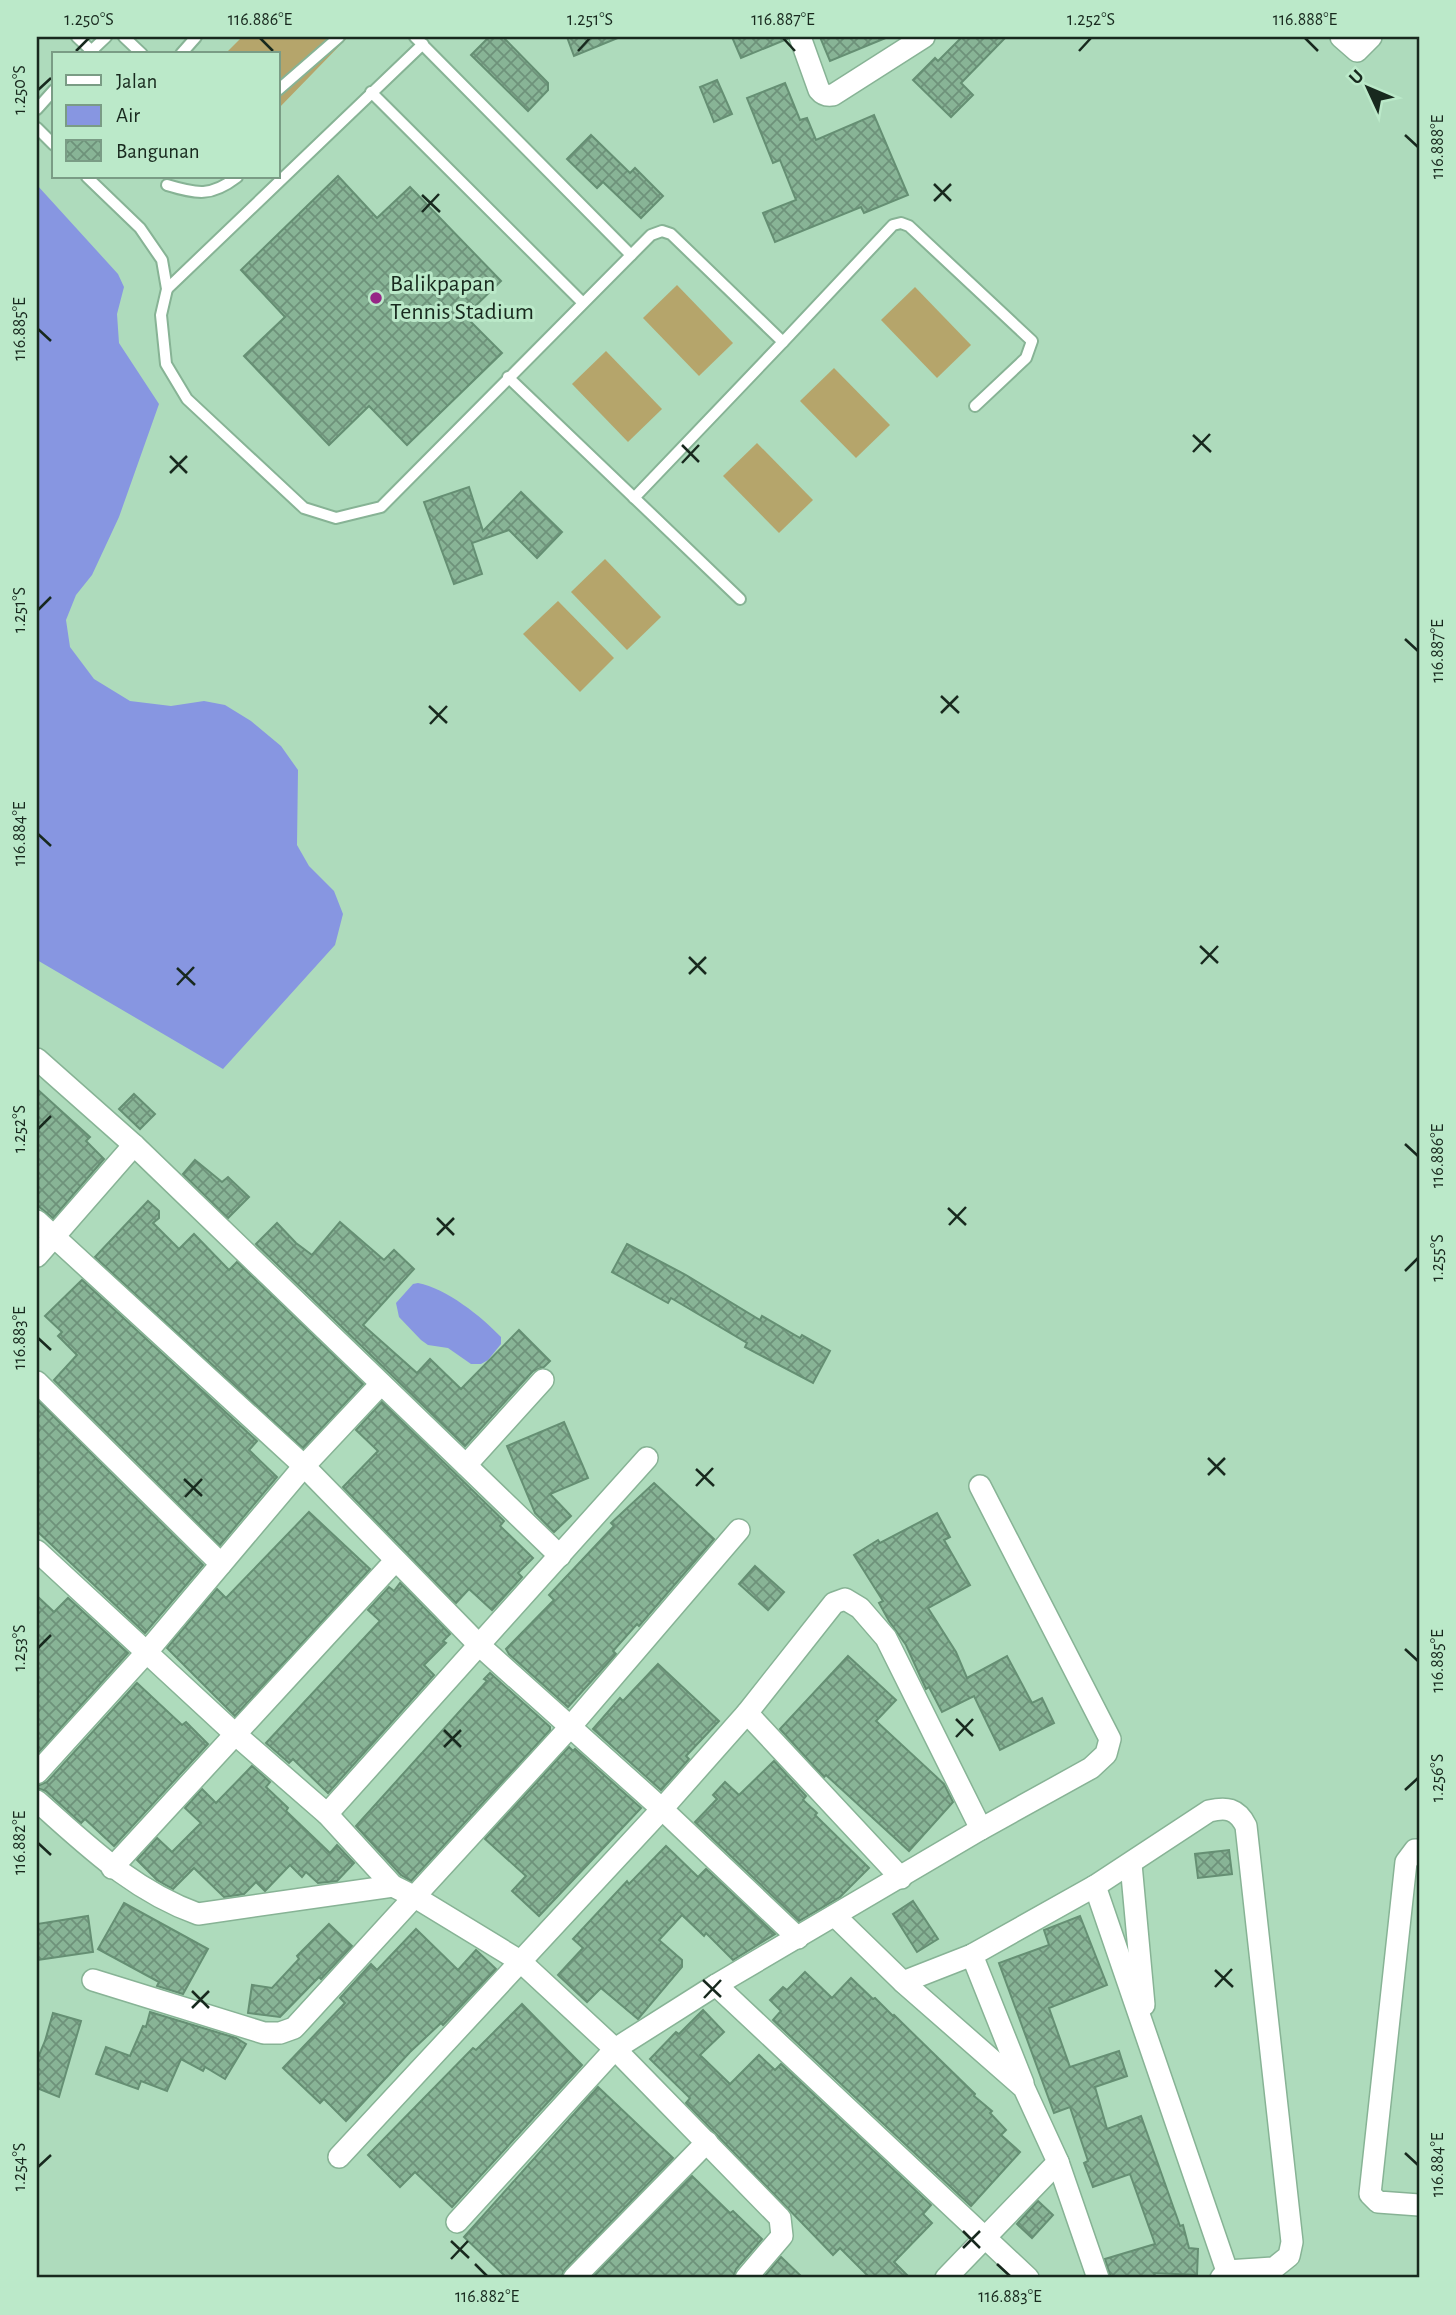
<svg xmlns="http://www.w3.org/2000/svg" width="1456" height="2315" font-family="'Alegreya Sans',sans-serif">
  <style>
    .grass { fill: #b5a56b }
    .water { fill: #8796e1 }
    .building { fill: url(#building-cross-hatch); stroke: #658f73; stroke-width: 2 }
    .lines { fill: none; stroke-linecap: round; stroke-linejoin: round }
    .lane-casing { stroke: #87b395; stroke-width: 14 }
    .street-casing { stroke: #87b395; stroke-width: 24 }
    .lane { stroke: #fff; stroke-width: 10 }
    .street { stroke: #fff; stroke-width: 21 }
    .ticks { fill: none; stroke: #18291e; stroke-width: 2.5 }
    .poi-dot { fill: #962686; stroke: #bbe9c9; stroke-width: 2.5 }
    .labels { text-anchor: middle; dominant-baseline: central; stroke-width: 6; stroke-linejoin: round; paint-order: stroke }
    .poi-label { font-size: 24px; fill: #18291e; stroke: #bbe9c9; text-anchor: start }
    .neatline { fill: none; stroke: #18291e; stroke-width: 2.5 }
    .ticks-label { font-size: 18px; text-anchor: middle; fill: #18291e }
  </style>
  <defs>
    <pattern id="building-cross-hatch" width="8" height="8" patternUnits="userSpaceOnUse" patternTransform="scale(1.75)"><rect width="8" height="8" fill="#88b496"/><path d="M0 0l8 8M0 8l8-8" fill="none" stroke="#6e927a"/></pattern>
  </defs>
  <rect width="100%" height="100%" fill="#aedbbc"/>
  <g class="grass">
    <path d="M242,37H348L278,109V54H225Z"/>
    <path d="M677,285L733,343L699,376L643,318Z"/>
    <path d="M915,287L971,345L937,378L881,320Z"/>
    <path d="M606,351L662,409L628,442L572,384Z"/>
    <path d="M834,368L890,425L856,458L800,401Z"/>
    <path d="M757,443L813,500L779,533L723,476Z"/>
    <path d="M605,559L661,617L627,650L571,592Z"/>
    <path d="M558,601L614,658L580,692L523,634Z"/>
  </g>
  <g class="water">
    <path d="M37,185L118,274L124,287L117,314L119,343L159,404L119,517L92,575L76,595L66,620L70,647L94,679L130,701L171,706L204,701L225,705L251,721L281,746L298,770L297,845L309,866L334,891L343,914L335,945L223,1069L37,960Z"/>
    <path d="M418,1283C446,1288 482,1317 501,1337V1344L488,1360L481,1364H471L448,1348L428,1345L421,1340L399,1317L396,1303L413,1284Z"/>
  </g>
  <g class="building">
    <path d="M489,37H503L548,83V90L528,111L471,55Z"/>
    <path d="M567,37H620L574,56Z"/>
    <path d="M732,37H787V39L741,58Z"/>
    <path d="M820,37H888L830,61Z"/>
    <path d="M962,37H1006L961,83L973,95L951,117L913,80L935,58L938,61Z"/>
    <path d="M717,80L732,114L714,122L700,87Z"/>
    <path d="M785,83L800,120L807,118L816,140L874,115L908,195L864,213L861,207L775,242L763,213L796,200L780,160L773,163L747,98Z"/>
    <path d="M591,135L630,173L635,168L663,196L641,218L603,182L597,188L567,159Z"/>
    <path d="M338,176L377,218L410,187L501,281L465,316L502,353L407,445L369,406L329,445L244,356L285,317L241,270Z"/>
    <path d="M469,487L483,531L521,492L562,532L537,558L509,530L472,543L482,574L454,584L424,502Z"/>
    <path d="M37,1089L90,1137L86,1141L104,1159L53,1218L37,1205Z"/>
    <path d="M134,1094L155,1114L140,1129L119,1109Z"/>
    <path d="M195,1160L222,1182L228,1177L249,1197L228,1218L183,1174Z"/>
    <path d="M148,1201L159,1211V1218L153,1223L179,1249L194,1234L229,1270L237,1262L363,1384L303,1448L95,1257Z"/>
    <path d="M340,1222L384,1260L394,1250L414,1269L363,1325L417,1373L430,1359L461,1389L519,1330L550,1361L544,1367L533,1371L465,1446L256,1244L277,1223L296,1243L312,1255Z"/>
    <path d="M627,1244L686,1275L760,1320L762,1316L800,1338L802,1335L830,1351L813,1383L745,1347L747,1343L671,1298L668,1303L612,1272Z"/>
    <path d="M82,1280L257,1441L249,1450L277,1477L220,1545L54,1380L77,1355L58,1336L62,1332L45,1316Z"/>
    <path d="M37,1400L203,1565L145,1633L37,1531Z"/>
    <path d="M382,1402L504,1521L500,1526L533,1558L518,1573L522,1577L492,1610L469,1589L456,1603L343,1487L378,1451L356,1430Z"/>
    <path d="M564,1422L588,1478L550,1494L571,1516L554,1532L535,1513L507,1446Z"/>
    <path d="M654,1483L714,1539L639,1626L637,1624L613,1651L616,1654L568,1707L509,1654L506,1649L554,1600L549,1595L614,1526L611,1523Z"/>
    <path d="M309,1512L370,1569L235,1716L167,1648L217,1589L226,1598Z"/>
    <path d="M937,1513L950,1537L944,1540L970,1585L928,1608L956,1652L967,1678L1007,1656L1032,1703L1042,1698L1054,1723L1000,1750L974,1696L942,1712L929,1687L926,1689L906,1645L889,1621L879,1603L883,1601L854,1555L878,1540L880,1543Z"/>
    <path d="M755,1566L784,1592L768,1610L739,1584Z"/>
    <path d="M400,1583L450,1634L443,1641L446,1643L424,1665L434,1675L328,1793L293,1759L289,1763L266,1743L380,1621L368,1610L389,1587L394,1591Z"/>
    <path d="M37,1596L54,1612L68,1598L128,1653L37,1754Z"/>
    <path d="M848,1656L896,1700L876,1721L944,1784L953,1802L909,1851L826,1775L824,1777L780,1729Z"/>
    <path d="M658,1664L719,1721L686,1756L689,1759L661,1790L593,1729L620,1698L623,1701Z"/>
    <path d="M490,1673L550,1727V1730L411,1881L401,1875L356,1826L487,1681L484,1679Z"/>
    <path d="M137,1683L182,1725L186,1722L208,1744L114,1846L85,1819L81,1823L46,1791L37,1788V1786L47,1782Z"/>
    <path d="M569,1747L573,1751L575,1749L641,1808L539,1916L512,1891L526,1876L485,1839Z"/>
    <path d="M774,1761L806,1796L803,1800L817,1813L815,1815L869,1868L840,1897L799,1921L695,1822L717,1799L713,1795L725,1782L739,1795Z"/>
    <path d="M252,1766L270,1782L266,1787L288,1808L286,1811L330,1853L337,1845L354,1863L337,1881L318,1883L306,1872L302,1877L290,1865L265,1891L256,1882L244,1894L224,1897L194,1868L173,1889L157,1880L137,1860L157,1838L172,1852L201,1823L185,1808L202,1789L216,1803Z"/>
    <path d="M666,1846L698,1877L706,1869L775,1934L733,1960L706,1933L704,1936L682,1915L659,1940L682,1960V1967L638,2019L601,1988L587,2002L558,1975L583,1948L573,1939L627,1881L629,1884Z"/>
    <path d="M1229,1850L1232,1874L1198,1878L1195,1854Z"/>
    <path d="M913,1901L938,1939L917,1952L893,1914Z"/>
    <path d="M124,1903L208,1949L183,1994L157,1986L159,1982L98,1949Z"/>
    <path d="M88,1916L93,1952L37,1960V1924Z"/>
    <path d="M1080,1916L1107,1985L1049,2008L1070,2067L1119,2051L1127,2076L1095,2087L1107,2129L1141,2116L1180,2226L1183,2225L1189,2248L1198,2249L1197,2275L1154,2273L1156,2278H1111L1105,2259L1155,2244L1130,2174L1093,2187L1084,2163L1088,2161L1070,2107L1054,2113L999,1963L1049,1945L1044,1930Z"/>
    <path d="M329,1924L352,1946L321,1979L319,1977L280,2017L248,2013L252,1985L272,1988L299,1959L297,1956Z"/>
    <path d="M416,1929L458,1970L476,1950L496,1969L443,2025L441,2023L410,2052L346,2121L324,2099L320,2103L283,2068L345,2003L340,1998L371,1964L377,1970Z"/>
    <path d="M805,1972L832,1998L851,1978L873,1999L875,1998L893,2016L894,2015L975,2094L974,2096L992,2111L990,2113L1006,2130L1001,2135L1020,2152L971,2206L773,2020L781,2011L770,2000L783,1987L787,1990Z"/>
    <path d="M522,2004L582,2065L452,2207L415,2172L400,2187L368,2155L473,2048L476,2050Z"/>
    <path d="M703,2010L724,2032L700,2055L730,2084L759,2055L775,2070L781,2064L931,2205L923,2214L932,2223L894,2262L910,2278H870L840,2248L833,2255L686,2103L690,2098L650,2059L676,2032L679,2034Z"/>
    <path d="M150,2012L236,2038L246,2044L225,2079L205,2067L203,2071L181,2059L167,2091L141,2081L138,2089L96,2074L106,2047L130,2056L143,2026L146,2027Z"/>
    <path d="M53,2013L81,2021L59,2097L37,2088V2060L45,2041Z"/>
    <path d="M598,2087L673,2158L565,2269L561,2278H507L464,2237Z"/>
    <path d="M692,2176L730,2213L733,2211L762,2239L736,2269L733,2278H592Z"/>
    <path d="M1038,2201L1053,2215L1032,2238L1017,2224Z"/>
    <path d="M781,2257L803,2278H763Z"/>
  </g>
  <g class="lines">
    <defs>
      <g id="lane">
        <path d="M77,37L95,54"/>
        <path d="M124,37L142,54"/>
        <path d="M415,37L631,255"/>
        <path d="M88,54L106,37"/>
        <path d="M181,54L196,37"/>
        <path d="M278,90L339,37"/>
        <path d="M371,92L582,302"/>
        <path d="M37,109L54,90"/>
        <path d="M37,128L54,145"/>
        <path d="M87,177L140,228L162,260L167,289L161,315L166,364L187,399L304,508L336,518L381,507L651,235L662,231L671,234L783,342L893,225L901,223L909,226L1032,341L1026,358L975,406"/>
        <path d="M167,185C197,194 211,197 237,177"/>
        <path d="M167,289L423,44"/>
        <path d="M508,377L740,599"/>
        <path d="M634,498L783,342"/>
      </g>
      <g id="street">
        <path d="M800,37L819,90C823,95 827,96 833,95L924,37"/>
        <path d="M1341,37L1357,51L1371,37"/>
        <path d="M37,1059L134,1145L560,1556"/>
        <path d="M37,1221L304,1466L479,1645L662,1809L798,1938"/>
        <path d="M37,1256L134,1145"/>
        <path d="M37,1382L221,1564"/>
        <path d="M466,1465L543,1380"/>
        <path d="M980,1486L1110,1739L1106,1754L1091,1768L981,1829"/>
        <path d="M37,1551L235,1734L327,1814L393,1886L415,1897L520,1961L615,2049L780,2218L782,2236L746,2278"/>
        <path d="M747,1713L901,1878"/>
        <path d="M37,1773L146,1653L304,1466L381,1384"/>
        <path d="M37,1801C88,1846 132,1890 198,1914L393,1886"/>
        <path d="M327,1814L647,1458"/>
        <path d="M1419,1850H1415L1406,1862L1370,2194L1378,2202L1419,2205"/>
        <path d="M1131,1864L1144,2005"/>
        <path d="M112,1868L395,1561"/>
        <path d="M1095,1886L1227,2271"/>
        <path d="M835,1916L903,1982L1024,2088L1058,2162L946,2278"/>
        <path d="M972,1955L1023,2083"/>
        <path d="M93,1980L264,2033H280L294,2028L571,1726L739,1530"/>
        <path d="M903,1982L972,1955L1095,1886L1209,1811C1226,1807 1237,1808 1246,1826L1292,2242L1289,2256L1274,2268L1227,2271L1221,2278"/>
        <path d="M716,1985L1028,2278"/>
        <path d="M339,2157L662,1809L747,1713L834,1603L845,1599L860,1608L886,1638L981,1829L716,1985L615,2049L457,2222"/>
        <path d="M1058,2162L1098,2278"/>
        <path d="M574,2278L707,2142"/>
      </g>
    </defs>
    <use href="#lane" class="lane-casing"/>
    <use href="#street" class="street-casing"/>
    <use href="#lane" class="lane"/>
    <use href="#street" class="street"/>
  </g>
  <path class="ticks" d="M260,38L273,51M783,38L795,51M1305,38L1318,51M76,51L89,38M578,51L590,38M1079,51L1091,38M38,90L51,78M1405,135L1418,147M934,184L951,201M422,195L440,212M934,201L951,184M422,212L439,194M38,329L51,341M1193,435L1211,452M682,445L699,462M1193,452L1210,434M170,456L187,473M682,463L699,445M170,473L187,456M38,610L51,597M1405,639L1418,651M941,696L959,713M429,706L447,723M941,713L958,696M430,724L447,706M38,834L51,846M1200,946L1218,963M689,957L706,974M1201,964L1218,946M177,968L195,985M689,974L706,957M177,985L194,967M38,1129L51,1116M1405,1144L1418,1156M948,1208L966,1225M437,1218L454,1235M949,1225L966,1207M437,1235L454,1218M1405,1271L1418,1258M38,1338L51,1350M1208,1458L1225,1475M696,1469L714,1486M1208,1475L1225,1458M184,1479L202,1496M696,1486L713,1468M185,1497L202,1479M38,1648L51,1635M1405,1649L1418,1661M956,1719L973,1736M444,1730L461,1747M956,1737L973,1719M444,1747L461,1730M1405,1790L1418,1778M38,1843L51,1855M1215,1970L1233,1987M703,1980L721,1997M1215,1987L1232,1969M192,1991L209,2008M704,1998L721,1980M192,2008L209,1991M1405,2153L1418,2165M38,2167L51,2155M963,2231L980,2248M451,2241L469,2258M963,2248L980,2231M451,2259L468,2241M475,2264L487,2276M997,2264L1010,2276"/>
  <circle class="poi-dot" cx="376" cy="298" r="7"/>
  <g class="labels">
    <g class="poi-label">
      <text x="390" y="284">Balikpapan<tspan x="390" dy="28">Tennis Stadium</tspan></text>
    </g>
  </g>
  <rect width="1456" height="2315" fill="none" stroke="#bbe9c9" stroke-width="77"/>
  <rect x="52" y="52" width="228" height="126" fill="#bbe9c9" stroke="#7a9c85" stroke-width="2"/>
  <rect x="66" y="75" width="35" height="10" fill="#ffffff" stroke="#7a9c85" stroke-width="2"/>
  <text x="116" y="88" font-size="21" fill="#18291e">Jalan</text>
  <rect x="66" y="105" width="35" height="21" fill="#8796e1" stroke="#7a9c85" stroke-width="2"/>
  <text x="116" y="122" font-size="21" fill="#18291e">Air</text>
  <rect x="66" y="140" width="35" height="21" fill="url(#building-cross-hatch)" stroke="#7a9c85" stroke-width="2"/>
  <text x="116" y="158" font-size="21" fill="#18291e">Bangunan</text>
  <g transform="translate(1368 88) rotate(314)" stroke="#bbe9c9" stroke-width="5" paint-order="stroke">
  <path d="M0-5L12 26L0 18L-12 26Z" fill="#18291e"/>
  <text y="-10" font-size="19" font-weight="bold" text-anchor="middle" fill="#18291e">U</text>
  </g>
  <rect x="38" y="38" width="1380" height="2238" class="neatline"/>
  <g class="ticks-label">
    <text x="89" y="25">1.250°S</text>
    <text x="260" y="25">116.886°E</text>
    <text x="590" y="25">1.251°S</text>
    <text x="783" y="25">116.887°E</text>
    <text x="1091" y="25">1.252°S</text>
    <text x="1305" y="25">116.888°E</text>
    <text transform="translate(19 90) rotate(-90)" y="6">1.250°S</text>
    <text transform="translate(1437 147) rotate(-90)" y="6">116.888°E</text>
    <text transform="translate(19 329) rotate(-90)" y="6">116.885°E</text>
    <text transform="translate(19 610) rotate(-90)" y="6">1.251°S</text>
    <text transform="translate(1437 651) rotate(-90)" y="6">116.887°E</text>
    <text transform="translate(19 834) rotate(-90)" y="6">116.884°E</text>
    <text transform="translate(19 1129) rotate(-90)" y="6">1.252°S</text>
    <text transform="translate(1437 1156) rotate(-90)" y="6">116.886°E</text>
    <text transform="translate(1437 1258) rotate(-90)" y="6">1.255°S</text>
    <text transform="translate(19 1338) rotate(-90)" y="6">116.883°E</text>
    <text transform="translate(19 1648) rotate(-90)" y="6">1.253°S</text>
    <text transform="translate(1437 1661) rotate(-90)" y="6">116.885°E</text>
    <text transform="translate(1437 1778) rotate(-90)" y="6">1.256°S</text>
    <text transform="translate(19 1843) rotate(-90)" y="6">116.882°E</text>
    <text transform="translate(1437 2165) rotate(-90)" y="6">116.884°E</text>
    <text transform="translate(19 2167) rotate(-90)" y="6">1.254°S</text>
    <text x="487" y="2302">116.882°E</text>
    <text x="1010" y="2302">116.883°E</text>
  </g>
</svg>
